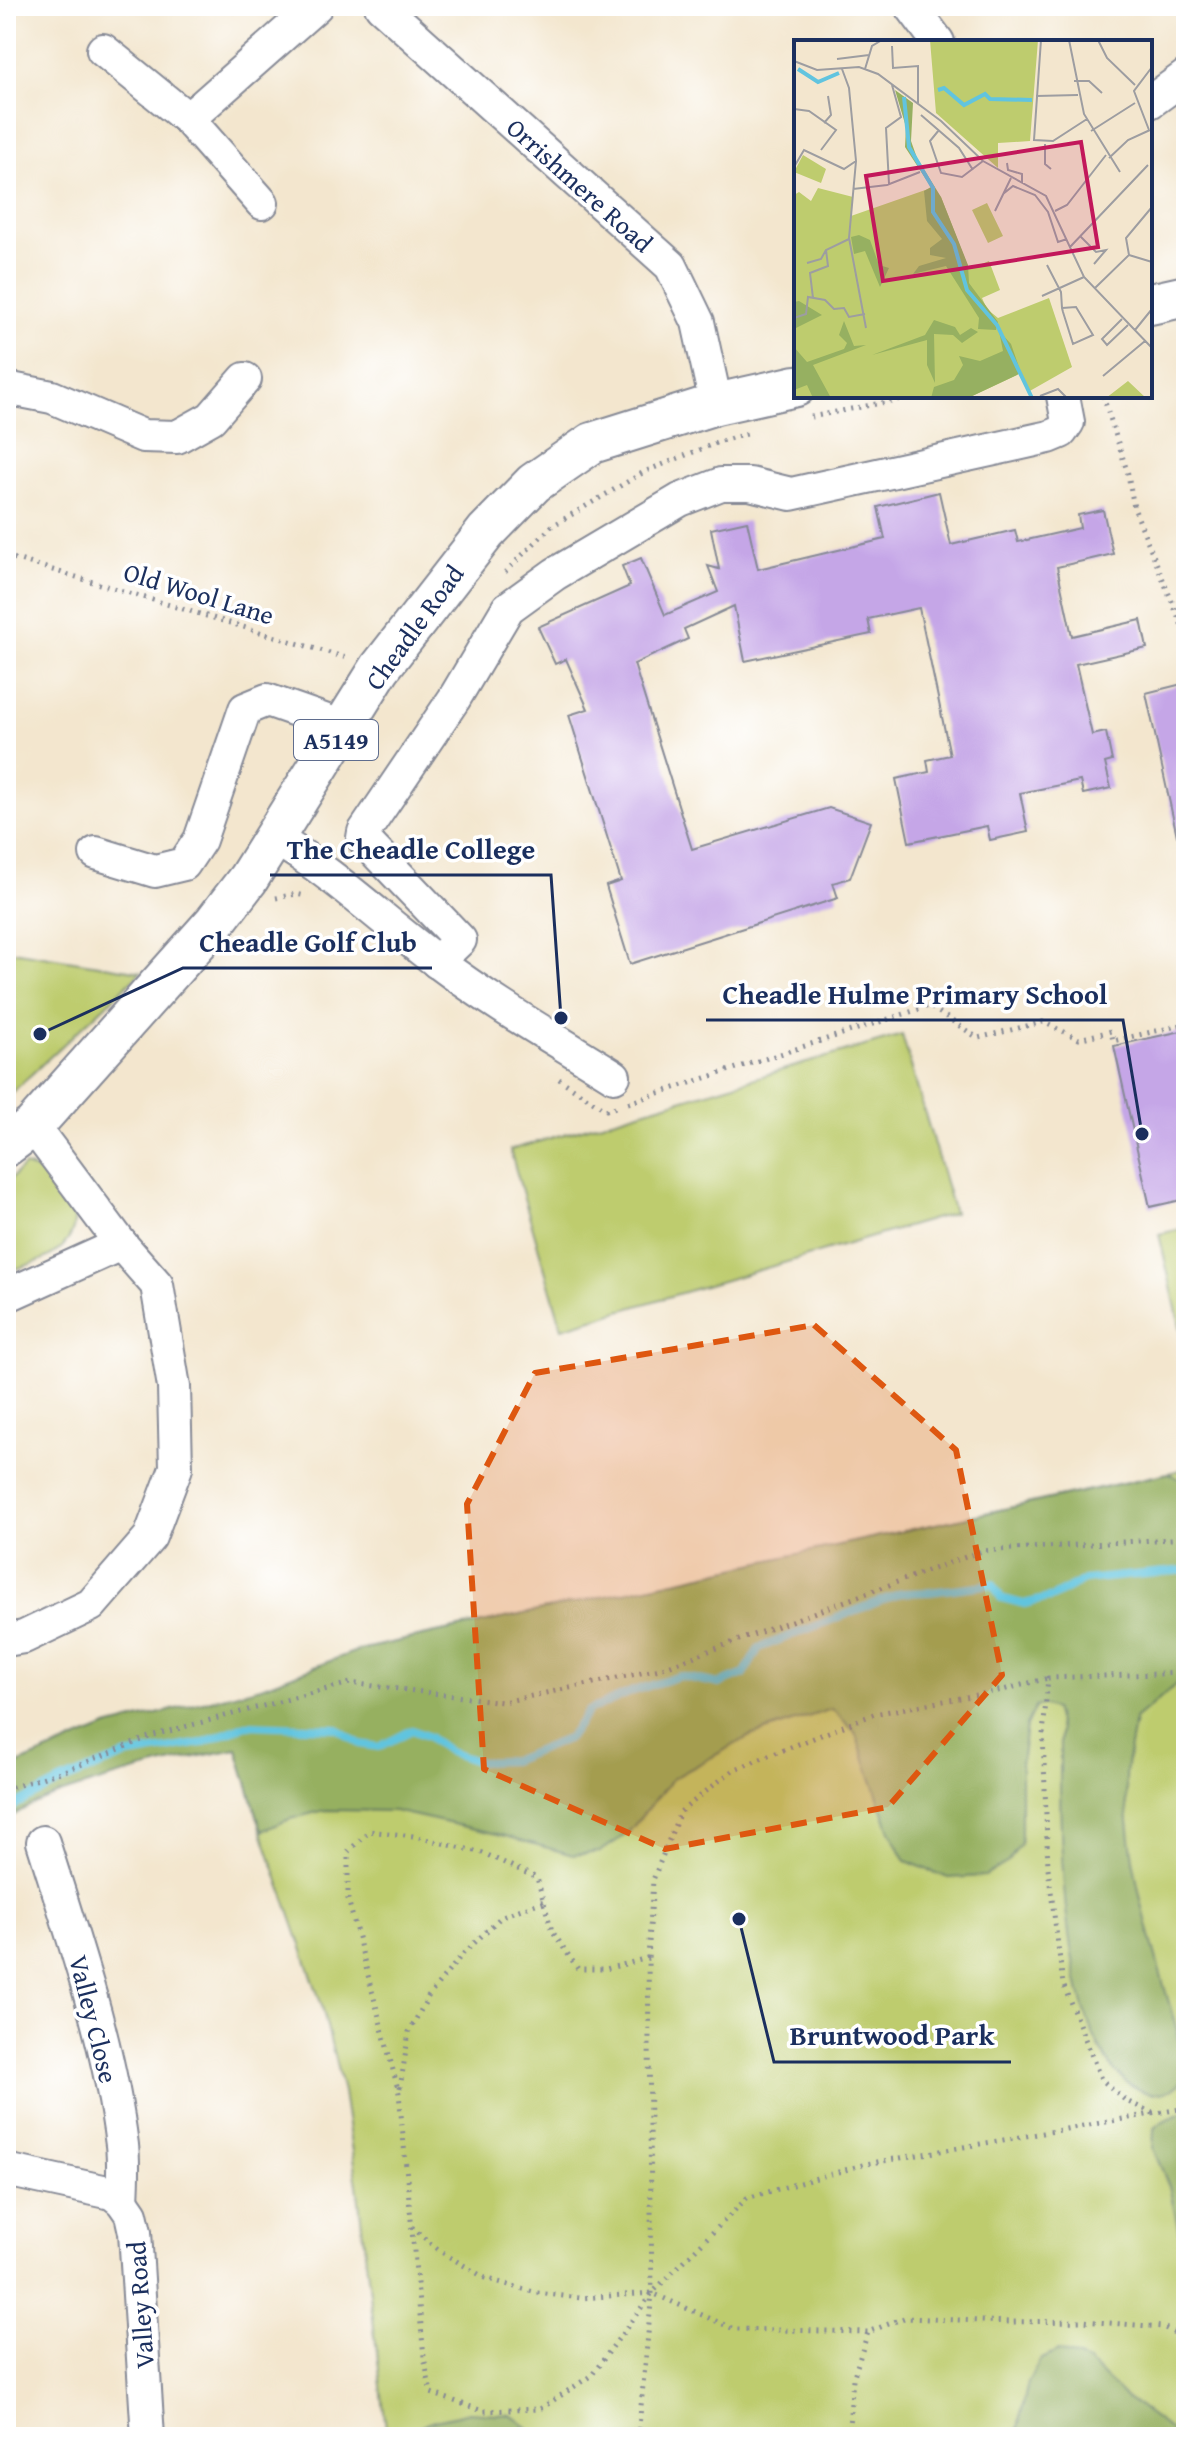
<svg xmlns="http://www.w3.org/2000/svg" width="1192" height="2443" font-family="'Gentium Book Plus',serif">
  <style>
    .green { fill: #becc6e; stroke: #6c7e66; stroke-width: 2 }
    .forest { fill: #96b061; stroke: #587060; stroke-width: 2 }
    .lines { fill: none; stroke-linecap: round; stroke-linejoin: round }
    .stream { stroke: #61c4df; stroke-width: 8 }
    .building { fill: #c5a6e7 }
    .minor-casing { stroke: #878a96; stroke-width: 36 }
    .major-casing { stroke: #878a96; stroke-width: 44 }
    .path { stroke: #878a96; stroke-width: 5; stroke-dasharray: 2 6; stroke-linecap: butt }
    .minor { stroke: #fff; stroke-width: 32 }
    .major { stroke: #fff; stroke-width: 40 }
    .marked { fill: #de5710; fill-opacity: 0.2; stroke: #de5710; stroke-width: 6; stroke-dasharray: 16 10; stroke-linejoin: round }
    .labels { text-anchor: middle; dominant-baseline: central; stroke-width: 7; stroke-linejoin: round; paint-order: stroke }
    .shield { fill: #fff; stroke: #5f6d8e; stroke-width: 2 }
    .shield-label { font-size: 24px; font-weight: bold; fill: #1b2f5e }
    .street-label { font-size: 26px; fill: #1b2f5e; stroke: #fff }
    .inset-river { fill: none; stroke: #61c4df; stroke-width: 4 }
    .inset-road { fill: none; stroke: #9d9da1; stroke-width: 2 }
    .view { fill: #c2185b; fill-opacity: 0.15; stroke: #c2185b; stroke-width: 4 }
    .inset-edge { fill: none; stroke: #1b2f5e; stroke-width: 4 }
    .leader { fill: none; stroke: #1b2f5e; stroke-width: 3 }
    .callout-dot { fill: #1b2f5e; stroke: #fff; stroke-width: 3 }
    .callout-label { font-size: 28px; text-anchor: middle; font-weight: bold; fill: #1b2f5e; stroke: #fff; stroke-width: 7; stroke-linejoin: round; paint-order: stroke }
  </style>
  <rect width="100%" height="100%" fill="#fff"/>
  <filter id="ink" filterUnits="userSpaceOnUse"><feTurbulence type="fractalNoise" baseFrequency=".0125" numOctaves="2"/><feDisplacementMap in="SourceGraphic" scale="16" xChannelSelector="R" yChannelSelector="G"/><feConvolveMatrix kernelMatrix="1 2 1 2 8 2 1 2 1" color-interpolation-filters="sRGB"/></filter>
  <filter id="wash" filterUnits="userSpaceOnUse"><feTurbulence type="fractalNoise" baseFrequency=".006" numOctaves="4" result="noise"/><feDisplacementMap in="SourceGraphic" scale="32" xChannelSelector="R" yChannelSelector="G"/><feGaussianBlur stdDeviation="1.8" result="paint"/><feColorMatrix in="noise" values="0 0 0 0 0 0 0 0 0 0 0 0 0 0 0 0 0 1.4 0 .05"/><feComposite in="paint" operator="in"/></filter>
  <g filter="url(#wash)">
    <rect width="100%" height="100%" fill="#f3e6ce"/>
    <g class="green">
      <path d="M6,950L141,972L6,1098Z"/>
      <path d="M902,1035L954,1213L562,1328L510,1150Z"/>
      <path d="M24,1166C57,1173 93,1215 63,1246C50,1260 24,1266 6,1272V1183Z"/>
      <path d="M1186,1228V1352L1159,1234Z"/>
      <path d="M1186,1469V2437H387L358,2192L343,2092L322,2006L262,1832L237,1749L359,1650Z"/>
    </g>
    <g class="forest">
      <path d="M1169,1473L1186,1483V1680L1179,1682L1135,1719C1132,1739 1126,1760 1126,1780C1126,1876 1161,1971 1186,2062V2077C1172,2093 1157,2098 1138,2089C1055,2049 1060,1812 1060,1731L1054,1709L1042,1705L1035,1707L1026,1726L1021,1764V1843L1008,1862L985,1876L948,1878L906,1861L890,1831L855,1732L832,1709L750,1736L672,1779L628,1833L600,1852L573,1855L502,1835L394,1811L325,1810L290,1819L262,1831L237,1749C185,1758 136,1770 85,1786C57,1795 30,1802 6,1821L8,1768L107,1727L261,1687L359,1650Z"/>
      <path d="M1182,2113H1186V2264L1169,2186L1153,2149L1154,2129L1163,2121Z"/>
      <path d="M1058,2351L1087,2361L1123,2395L1180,2437H1016L1028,2382L1040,2360Z"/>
      <path d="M469,2412L511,2415L540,2437H398L428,2422Z"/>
    </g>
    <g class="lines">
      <path class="stream" d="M6,1813L17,1804L60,1782L125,1756L202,1743L246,1725L336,1728L360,1744L379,1747L412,1730L429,1737L449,1752L479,1762L512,1761L569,1738L588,1711L633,1691L680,1676L719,1684L744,1674L759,1648L901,1593L930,1592L993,1584L1001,1598L1024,1604L1053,1597L1084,1580L1186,1570"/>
    </g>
    <g id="blocks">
      <g class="building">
        <path d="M939,492L951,545L1015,530L1018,542L1080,528L1078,515L1103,510L1113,554L1057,567L1072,636L1141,620L1147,648L1076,664L1092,735L1106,732L1112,761L1105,763L1111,788L1083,794L1080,781L1020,793L1028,832L990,840L987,826L909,842L896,779L929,772L927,760L950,755L919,608L868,619L871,634L745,661L734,606L684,629L688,639L634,664L692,849L829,808L871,822L850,878L833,883L838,898L630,964L606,886L621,881L569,715L588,709L566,659L555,664L538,627L630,586L622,566L641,558L665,615L718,592L708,566L719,569L711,529L747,521L758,569L885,539L878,507Z"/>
        <path d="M1186,683V835L1177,836L1146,693Z"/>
        <path d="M1186,1030V1199L1150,1207L1114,1046Z"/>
      </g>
    </g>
  </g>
  <g filter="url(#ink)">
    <use href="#blocks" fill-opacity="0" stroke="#878a96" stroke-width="2"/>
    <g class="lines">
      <defs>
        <g id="minor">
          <path d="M381,6L671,266L698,322L716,404"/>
          <path d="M911,6L938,42"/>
          <path d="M103,50L188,119L262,203"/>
          <path d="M1150,102L1186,76"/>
          <path d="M188,119L316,6"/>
          <path d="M6,388L52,397L143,436L177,437L211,418L245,379"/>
          <path d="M274,838C334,873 384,922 439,963C495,1005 555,1039 614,1076"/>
          <path d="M96,853L155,871L184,864L200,840L245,709L267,700L344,727"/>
          <path d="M437,962L460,940L367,843L363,838L364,832L454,699L508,608L555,574L680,500L721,484H750L791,494L1049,437L1061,432L1068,422L1063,396"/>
          <path d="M6,1296L121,1244"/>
          <path d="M6,1640L24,1637L91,1605L150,1537L176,1468L174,1387L157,1285L121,1244L33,1126"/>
          <path d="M43,1842C74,1941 109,2042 122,2145C124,2163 123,2183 122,2201"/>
          <path d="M6,2170L112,2193L122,2201L131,2214L135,2232L148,2437"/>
        </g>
        <g id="major">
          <path d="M1150,304L1186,296"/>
          <path d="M6,1146L33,1126L215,922L248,879L380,668L486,532L534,483L592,443L716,404L796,386"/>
        </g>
      </defs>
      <use href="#minor" class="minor-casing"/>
      <use href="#major" class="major-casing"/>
      <g class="path">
        <path d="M1103,396L1128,474L1134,508L1186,636"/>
        <path d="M811,417L916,396"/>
        <path d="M6,556L350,659"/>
        <path d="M505,572L552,526L644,472L721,441L747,434"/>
        <path d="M276,898L296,894L306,896"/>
        <path d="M559,1079L606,1110L619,1106"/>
        <path d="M628,1103L929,1006L978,1038L1043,1022L1079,1039L1111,1031L1113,1041L1186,1024"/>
        <path d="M6,1793L13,1787L70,1769L154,1735L350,1683L503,1702L660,1669L982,1551L1186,1538"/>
        <path d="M648,1958L606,1969H578L552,1931L537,1878L483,1853L413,1836L369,1831L348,1852V1899L399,2093L424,2357L431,2393L483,2411L540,2409L592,2375L652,2293L747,2198L866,2164L1186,2108"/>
        <path d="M400,2088L409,2032L428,1997L461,1956L502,1916L544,1901"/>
        <path d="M1153,2113L1126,2101L1101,2079L1063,1984L1048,1868L1043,1735L1048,1678L1186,1673"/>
        <path d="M412,2227L438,2250L485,2278L537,2293L581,2298L652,2293L734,2329L868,2332"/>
        <path d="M638,2437L652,2293L648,1958L653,1880L680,1812L733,1770L874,1714L1003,1690L1048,1678"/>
        <path d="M848,2437L853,2379L868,2332L904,2318L1010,2322L1082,2321L1163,2327L1186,2339"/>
      </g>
      <use href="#minor" class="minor"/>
      <use href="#major" class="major"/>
    </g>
  </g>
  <path class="marked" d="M814,1325L956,1450L1002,1675L888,1807L665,1849L484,1769L467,1504L535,1373Z"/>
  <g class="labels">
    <rect class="shield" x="294" y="720" width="84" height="40" rx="6"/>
    <g class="shield-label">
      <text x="336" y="740">A5149</text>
    </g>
    <g class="street-label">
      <text transform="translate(580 185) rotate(42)">Orrishmere Road</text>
      <text transform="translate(199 593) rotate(17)">Old Wool Lane</text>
      <text transform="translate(414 627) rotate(-54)">Cheadle Road</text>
      <text transform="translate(94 2019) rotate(76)">Valley Close</text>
      <text transform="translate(140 2305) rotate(-94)">Valley Road</text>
    </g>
  </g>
  <g transform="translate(794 40)">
    <rect width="358" height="358" fill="#f3e6ce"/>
    <path d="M136,0H244L236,101L204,103V128L142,73ZM9,115L32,129L27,143L0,132ZM24,148L59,157L57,176L137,148L147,157L175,229L195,221L206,250L188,258L193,269L204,278L255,258L278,327L234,352L227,333L174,358H0V155L5,152L17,161ZM193,163L209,196L194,203L178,170ZM334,341L352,358H312Z" fill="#becc6e"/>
    <path d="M101,50L119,63L117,101L123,118L147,157L174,225L175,243L204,282L202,290L184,289L185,278L152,226L119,234L125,226L152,218L136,215V208L148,199L133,181L130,151L137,147L111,107L112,87ZM65,195L76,200L85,225L95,228L86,247L71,211L60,214L57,197ZM5,261L28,275L0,289V262ZM140,280L161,287L166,295L177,288L184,292L168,303L159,295L140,294L141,343L133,325V300L78,315L131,295ZM50,281L60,306L72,305L19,325L37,358H19L13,345L0,350V307L13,322L50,309L53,303L45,295ZM205,291L217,304L227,333L174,358H137L140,347L160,340L169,325L165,316L186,321L209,311Z" fill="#96b061"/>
    <path class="inset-river" d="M4,29L24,42L45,33M144,50L150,48L170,65L191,54L196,59L238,60M110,57L115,107L139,148V172L160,204L173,250L203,285L238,358"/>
    <path class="inset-road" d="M247,0L240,100L259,101L293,79M275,0L290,74L326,132M304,0L313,18L341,45M98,6L99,28L124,26V63M43,19L75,15M0,21L23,30L65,27L84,34L147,81L189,121L252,156L290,237L358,308M48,29L55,48L62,121L55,198L72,288M71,29L78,6L88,0M280,41H295L308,53M242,56L284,55M0,69L15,71L42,90L27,110M127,75L165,108L179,130M30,83L37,75L34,56M145,90L136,101L147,133L168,137L189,121M355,90L340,51L358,27M297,91L341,63M251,104V124L257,129M315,118L334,100L356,90M213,123L214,130L228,134V143M0,127L10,110L50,129L62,121M95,144L92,88L107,77L98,45M59,149L93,145L126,132M209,154L219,146L241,155L254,172L264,202L273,199M201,171L217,138M261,171L273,165L312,115M286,196L302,212L312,210L300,224M276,207L354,125M335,215L358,222M13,223L27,219L32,210M253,225L267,252L268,268L269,272L279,304L299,295L282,267L268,268M301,248L335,215L332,198L358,167M248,256L290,237M19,258L16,233L34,226L32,210L55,199M0,278L12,274L14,257L31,260L40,269L50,268L55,277L71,274M328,279L308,299L313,305L334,285M341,290L358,269M309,336L351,301M246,356L264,349L273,358"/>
    <path class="view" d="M287,102L304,207L89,241L72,136Z"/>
    <rect width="358" height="358" class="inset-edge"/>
  </g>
  <path class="leader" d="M561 1018L551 875H270M40 1034L183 968H432M1142 1134L1123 1020H706M739 1919L774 2062H1011"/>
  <g class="callout-dot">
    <circle cx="561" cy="1018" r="8"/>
    <circle cx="40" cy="1034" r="8"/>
    <circle cx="1142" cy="1134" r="8"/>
    <circle cx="739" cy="1919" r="8"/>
  </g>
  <g class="callout-label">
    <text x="411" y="859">The Cheadle College</text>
    <text x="308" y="952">Cheadle Golf Club</text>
    <text x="915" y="1004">Cheadle Hulme Primary School</text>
    <text x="892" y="2045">Bruntwood Park</text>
  </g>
  <rect width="1192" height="2443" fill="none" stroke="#fff" stroke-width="32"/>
</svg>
